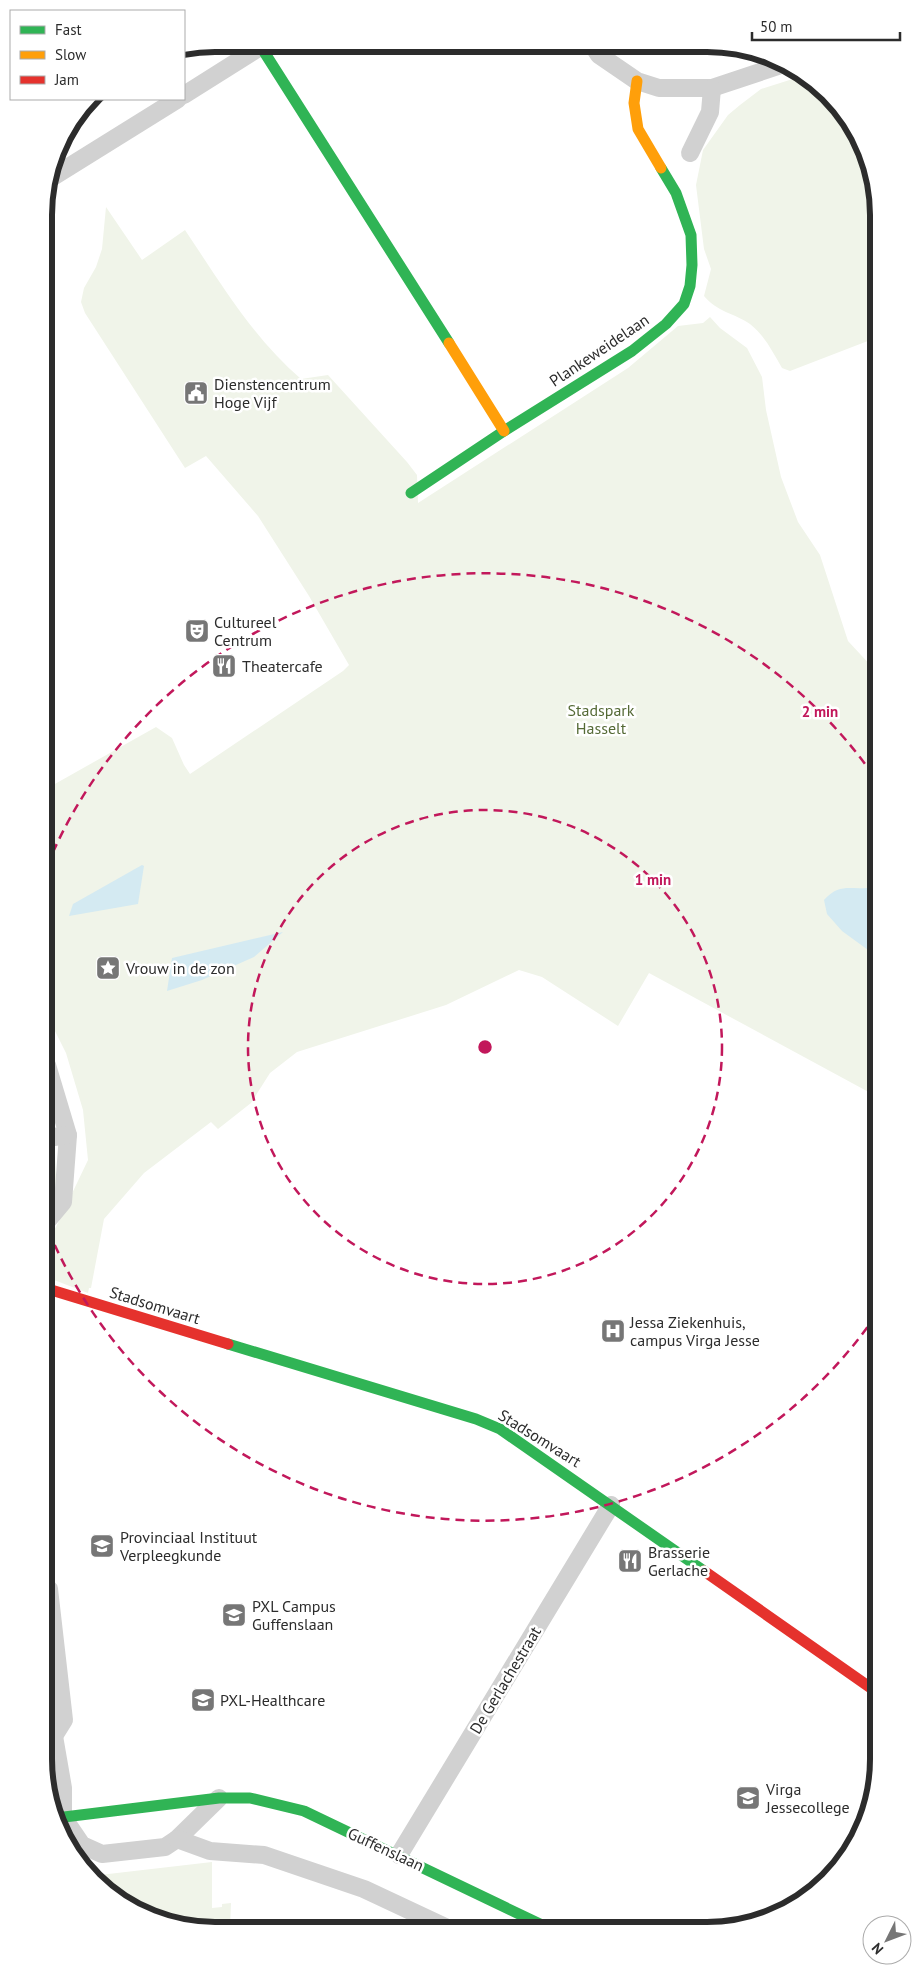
<svg xmlns="http://www.w3.org/2000/svg" width="922" height="1975" font-family="'PT Sans',sans-serif">
  <style>
    .green { fill: #f0f4e9 }
    .water { fill: #d4eaf2 }
    .lines { fill: none; stroke-linecap: round; stroke-linejoin: round }
    .street { stroke: #d1d1d1; stroke-width: 18 }
    .fast { stroke: #30b455; stroke-width: 11 }
    .slow { stroke: #ff9f0a; stroke-width: 11 }
    .jam { stroke: #e5322d; stroke-width: 11 }
    .ring { fill: none; stroke: #c2185b; stroke-width: 2.5; stroke-dasharray: 9 6 }
    .labels { text-anchor: middle; dominant-baseline: central; stroke-width: 5; stroke-linejoin: round; paint-order: stroke }
    .street-label { font-size: 16px; fill: #2c2c2c; stroke: #fff }
    .poi-label { font-size: 16px; fill: #2c2c2c; stroke: #fff; text-anchor: start }
    .park-label { font-size: 16px; fill: #556a36; stroke: #fff }
    .rim { fill: none; stroke: #2c2c2c; stroke-width: 6 }
    .centre { fill: #c2185b; stroke: #fff; stroke-width: 2.5 }
    .ring-label { font-size: 15px; text-anchor: middle; font-weight: bold; fill: #c2185b; stroke: #fff; stroke-width: 5; stroke-linejoin: round; paint-order: stroke }
  </style>
  <rect width="100%" height="100%" fill="#fff"/>
  <g class="green">
    <path d="M799,77L820,87L855,130L872,171L873,339L790,371L782,368C772,351 765,336 750,324C734,313 717,312 704,296L711,269L704,249L696,185L703,150L728,115L740,105L761,89Z"/>
    <path d="M106,207L142,260L185,230C220,282 253,338 301,379L328,375L407,462L417,475L418,503L628,368L678,326L703,323L710,317L720,328L747,348L762,377L766,410L781,477L798,522L820,555L848,641L874,669L876,1096L649,973L618,1026L542,977L519,970L446,1005L297,1052L270,1073L251,1103L218,1129L211,1122L144,1173L104,1219L91,1288H89L88,1293L54,1280L49,1274L48,1245L52,1233L56,1227L88,1160L83,1110L66,1053L47,1015L46,789L156,727L172,738L184,765L190,774L343,671L349,665L309,596L258,516L206,456L185,468L85,313L81,302L84,288L96,267L102,249Z"/>
    <path d="M47,1091L55,1115L54,1122L47,1127Z"/>
    <path d="M47,1151H50L55,1156L57,1195L49,1208H48Z"/>
    <path d="M49,1645L56,1722H52L49,1720Z"/>
    <path d="M212,1862V1908L222,1907V1904L231,1903L230,1928H183L102,1888L91,1876Z"/>
    <path d="M247,1920L262,1923L261,1928H246Z"/>
  </g>
  <g class="water">
    <path d="M142,865L144,866L138,904L69,916L73,904Z"/>
    <path d="M875,886V955L842,931L827,914L824,900C842,880 854,893 875,886Z"/>
    <path d="M283,932L254,957L202,980L167,991L172,958Z"/>
  </g>
  <g class="lines">
    <g class="street">
      <path d="M593,46L599,55L637,81L659,88H712L778,66"/>
      <path d="M184,95L265,44"/>
      <path d="M690,153L710,112L712,88"/>
      <path d="M51,178L178,99"/>
      <path d="M47,1065L68,1135L63,1202L48,1220"/>
      <path d="M47,1138L68,1135"/>
      <path d="M49,1589L64,1720L54,1736"/>
      <path d="M49,1732L54,1736L63,1788V1817L82,1845L102,1854L165,1847L177,1839L219,1798"/>
      <path d="M177,1839L210,1851L264,1855L364,1889L445,1927"/>
      <path d="M399,1855L611,1505"/>
    </g>
    <g class="fast">
      <path d="M261,47L449,343"/>
      <path d="M411,493L504,431L632,351L666,324L684,304L690,286L692,265L691,235L676,193L661,168"/>
      <path d="M228,1344L476,1419L500,1429L704,1571"/>
      <path d="M56,1818L219,1798H250L304,1811L544,1926"/>
    </g>
    <g class="slow">
      <path d="M637,81L634,103L638,129L661,168"/>
      <path d="M449,343L504,431"/>
    </g>
    <g class="jam">
      <path d="M48,1289L228,1344"/>
      <path d="M704,1571L878,1693"/>
    </g>
  </g>
  <g class="ring">
    <circle cx="485" cy="1047" r="237"/>
    <path d="M876 1315A474 474 0 0 1 49 1232M47 866A474 474 0 0 1 873 775"/>
  </g>
  <defs>
    <symbol id="civic-square" viewBox="-11 -11 22 22"><rect x="-9" y="-9" width="18" height="18" rx="4" fill="#767676" stroke="#fff"/><path d="M-.6-6.5H3V-4.5H.6V-3L4-1V1h2V6H-6V1h2V-1L-.6-3ZM-1.2 2.5V6h2.4V2.5Z" fill="#fff"/></symbol>
    <symbol id="theatre-square" viewBox="-11 -11 22 22"><rect x="-9" y="-9" width="18" height="18" rx="4" fill="#767676" stroke="#fff"/><path d="M-5-5.5Q0-4 5-5.5V0Q5 5 0 6Q-5 5-5 0ZM-3.3-2.5H-1v1.5H-3.3ZM1-2.5H3.3v1.5H1ZM-2.8 1Q0 5.5 2.8 1Z" fill="#fff"/></symbol>
    <symbol id="restaurant-square" viewBox="-11 -11 22 22"><rect x="-9" y="-9" width="18" height="18" rx="4" fill="#767676" stroke="#fff"/><path d="M-5-6h1v4h1v-4h1v4h1v-4h1v5L-1.5 .5V6h-2V.5L-5-1ZM5-6V6H3V1.5H1.5Q1.5-4 5-6Z" fill="#fff"/></symbol>
    <symbol id="sight-square" viewBox="-11 -11 22 22"><rect x="-9" y="-9" width="18" height="18" rx="4" fill="#767676" stroke="#fff"/><path d="M0-6L1.8-2.2L6-1.7L2.9 1.2L3.7 5.4L0 3.3L-3.7 5.4L-2.9 1.2L-6-1.7L-1.8-2.2Z" fill="#fff"/></symbol>
    <symbol id="hospital-square" viewBox="-11 -11 22 22"><rect x="-9" y="-9" width="18" height="18" rx="4" fill="#767676" stroke="#fff"/><path d="M-5-5h3v3.5h4V-5h3V5h-3V1.5h-4V5h-3Z" fill="#fff"/></symbol>
    <symbol id="school-square" viewBox="-11 -11 22 22"><rect x="-9" y="-9" width="18" height="18" rx="4" fill="#767676" stroke="#fff"/><path d="M0-5L7-2L0 1L-7-2ZM-4 1L0 2.5L4 1V4Q0 6-4 4Z" fill="#fff"/></symbol>
    <symbol id="university-square" viewBox="-11 -11 22 22"><rect x="-9" y="-9" width="18" height="18" rx="4" fill="#767676" stroke="#fff"/><path d="M0-5L7-2L0 1L-7-2ZM-4 1L0 2.5L4 1V4Q0 6-4 4Z" fill="#fff"/></symbol>
  </defs>
  <g fill-rule="evenodd">
    <use href="#civic-square" x="182" y="379" width="28" height="28"/>
    <use href="#theatre-square" x="183" y="617" width="28" height="28"/>
    <use href="#restaurant-square" x="210" y="652" width="28" height="28"/>
    <use href="#sight-square" x="94" y="954" width="28" height="28"/>
    <use href="#hospital-square" x="599" y="1317" width="28" height="28"/>
    <use href="#school-square" x="88" y="1532" width="28" height="28"/>
    <use href="#restaurant-square" x="616" y="1547" width="28" height="28"/>
    <use href="#university-square" x="220" y="1601" width="28" height="28"/>
    <use href="#school-square" x="189" y="1686" width="28" height="28"/>
    <use href="#school-square" x="734" y="1784" width="28" height="28"/>
  </g>
  <g class="labels">
    <g class="street-label">
      <text transform="translate(599 350) rotate(-34)">Plankeweidelaan</text>
      <text transform="translate(155 1305) rotate(17)">Stadsomvaart</text>
      <text transform="translate(540 1438) rotate(32)">Stadsomvaart</text>
      <text transform="translate(505 1680) rotate(-59)">De Gerlachestraat</text>
      <text transform="translate(386 1849) rotate(25)">Guffenslaan</text>
    </g>
    <g class="poi-label">
      <text x="214" y="384">Dienstencentrum<tspan x="214" dy="18">Hoge Vijf</tspan></text>
      <text x="214" y="622">Cultureel<tspan x="214" dy="18">Centrum</tspan></text>
      <text x="242" y="666">Theatercafe</text>
      <text x="126" y="968">Vrouw in de zon</text>
      <text x="630" y="1322">Jessa Ziekenhuis,<tspan x="630" dy="18">campus Virga Jesse</tspan></text>
      <text x="120" y="1537">Provinciaal Instituut<tspan x="120" dy="18">Verpleegkunde</tspan></text>
      <text x="648" y="1552">Brasserie<tspan x="648" dy="18">Gerlache</tspan></text>
      <text x="252" y="1606">PXL Campus<tspan x="252" dy="18">Guffenslaan</tspan></text>
      <text x="220" y="1700">PXL-Healthcare</text>
      <text x="766" y="1789">Virga<tspan x="766" dy="18">Jessecollege</tspan></text>
    </g>
    <g class="park-label">
      <text x="601" y="710">Stadspark<tspan x="601" dy="18">Hasselt</tspan></text>
    </g>
  </g>
  <path d="M0 0H922V1975H0ZM215 52H707A163 163 0 0 1 870 215V1759A163 163 0 0 1 707 1922H215A163 163 0 0 1 52 1759V215A163 163 0 0 1 215 52Z" fill="#fff" fill-rule="evenodd"/>
  <path class="rim" d="M215 52H707A163 163 0 0 1 870 215V1759A163 163 0 0 1 707 1922H215A163 163 0 0 1 52 1759V215A163 163 0 0 1 215 52Z"/>
  <circle cx="485" cy="1047" r="8" class="centre"/>
  <g class="ring-label">
    <text x="820" y="717">2 min</text>
    <text x="653" y="885">1 min</text>
  </g>
  <rect x="10" y="10" width="175" height="90" fill="#ffffff" stroke="#ababab"/>
  <rect x="20" y="26" width="25" height="8" fill="#30b455" stroke="#ababab"/>
  <text x="55" y="35" font-size="15" fill="#2c2c2c">Fast</text>
  <rect x="20" y="51" width="25" height="8" fill="#ff9f0a" stroke="#ababab"/>
  <text x="55" y="60" font-size="15" fill="#2c2c2c">Slow</text>
  <rect x="20" y="76" width="25" height="8" fill="#e5322d" stroke="#ababab"/>
  <text x="55" y="85" font-size="15" fill="#2c2c2c">Jam</text>
  <g transform="translate(887 1940) rotate(228)"><circle r="24" fill="#ffffff" stroke="#ababab"/>
  <path d="M0-4L9 19L0 12L-9 19Z" fill="#767676"/>
  <text y="-8" font-size="14" font-weight="bold" text-anchor="middle" fill="#2c2c2c">N</text>
  </g>
  <path d="M752 32v8h148v-8" fill="none" stroke="#2c2c2c" stroke-width="2.5"/>
  <text x="760" y="32" font-size="15" fill="#2c2c2c" stroke="#ffffff" stroke-width="4" paint-order="stroke">50 m</text>
</svg>
